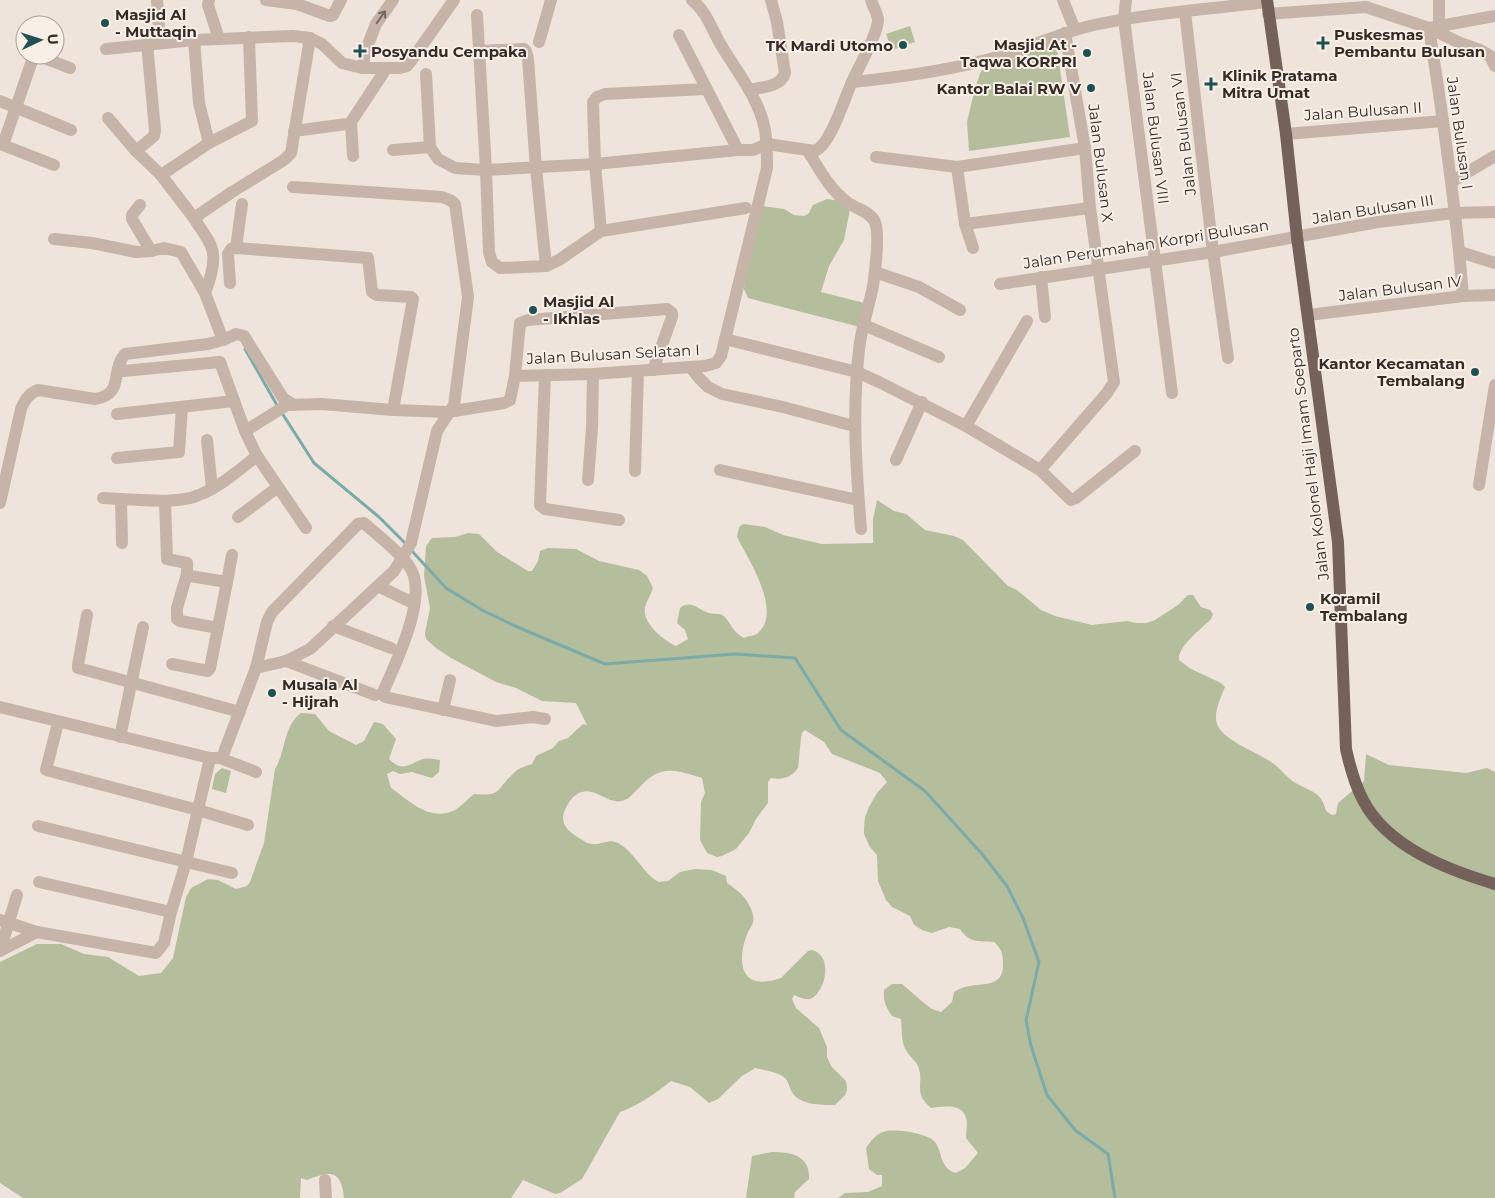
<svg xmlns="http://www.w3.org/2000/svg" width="1495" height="1198" font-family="Montserrat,sans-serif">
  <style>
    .green { fill: #b4bd9c }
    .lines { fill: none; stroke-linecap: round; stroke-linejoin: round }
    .stream { stroke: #7caaa9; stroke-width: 3 }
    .minor { stroke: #c6b4a8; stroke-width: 12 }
    .major { stroke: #74615a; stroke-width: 12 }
    .oneway { stroke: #766961 }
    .poi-dot { fill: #205152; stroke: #f8efe7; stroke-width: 2 }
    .labels { text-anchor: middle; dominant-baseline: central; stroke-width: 4; stroke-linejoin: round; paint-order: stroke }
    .poi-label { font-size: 15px; font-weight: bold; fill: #342b27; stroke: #f8efe7; text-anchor: start }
    .street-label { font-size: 15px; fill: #342b27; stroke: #f8efe7 }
  </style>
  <rect width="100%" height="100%" fill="#efe4db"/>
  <g class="green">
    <path d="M910,26L915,42L892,50L886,34Z"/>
    <path d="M1056,42L1070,137L969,151L967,122L975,88L981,71Z"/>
    <path d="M827,199L840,201L850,209L844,240L829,266L821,292L864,303L860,327L748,298L744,289L745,276L762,206L784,209L794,215L804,216L809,213L813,205Z"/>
    <path d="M877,500L894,511L906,514L925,530L954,536L963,540L1008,586L1017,590L1041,610L1055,616L1092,625L1127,621L1136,623H1146L1155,620L1178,605L1188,595H1193L1201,607L1210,610L1213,614L1211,619C1202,628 1177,647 1179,660L1191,669L1221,683L1225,687C1221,697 1213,713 1217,724C1223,741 1260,753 1274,764C1281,769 1286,777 1294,782C1310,792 1321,790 1326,811L1332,815L1336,814L1338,803L1364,781L1366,754L1389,765L1466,773L1487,768L1495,772V1198H838L845,1193L868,1192L882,1186V1175H877L869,1169L866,1148C871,1141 875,1135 883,1132C894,1128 927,1133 935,1142C943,1152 939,1168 956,1173L965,1168L978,1153L966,1138C966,1132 968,1123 966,1118C962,1102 942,1107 931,1108C912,1092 925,1084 918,1066C915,1060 909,1056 906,1050C901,1043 902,1028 901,1019L892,1016C886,1007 883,1001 884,990L892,984H902L924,1003L932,1009L941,1012L952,1002L954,992C957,990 961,988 965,987C982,982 1004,989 1003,963C1003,953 1001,948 994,942C978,941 969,943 960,929L949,927L932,933L922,930L914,925L910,916L892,907L886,900L878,881L877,855L870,847L864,834V828L865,817L869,807L877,793L887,782L880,773L832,754L824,742L805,730L802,733L801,738L798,768C791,778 782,780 771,778L768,782V803L756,819L749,833L736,849L722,856L717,857L707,853L700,840L701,802L705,793L702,778C676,770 660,764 640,787C634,792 630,799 622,801C607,804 596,788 582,792C576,793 571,799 568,804C558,820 564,829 579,838C583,840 587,844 592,844C602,845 608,838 618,843C634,851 644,875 659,882L668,881L680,872L695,869L712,870L726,876L727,883C739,891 749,899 753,915C755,923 751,926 748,932C742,946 737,970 751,979C759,984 773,981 781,978L808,951L812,950C835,956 824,995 810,999C804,1000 799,997 794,995L792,999L796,1008L819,1028L827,1047V1057L831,1066L846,1081L847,1090L845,1095L835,1105C821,1105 799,1105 792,1092C789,1087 789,1082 785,1078C779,1072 764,1070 755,1068L742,1076L718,1099L709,1103L690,1087L671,1081C655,1094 639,1105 620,1112L582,1179L560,1193L555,1194L523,1180L511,1198H344C341,1169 330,1171 307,1180L301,1178L300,1198H23L0,1183V962L37,944H61L84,954L108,957L139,976L161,973L173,958L186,897L191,888L208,879L218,880L236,889L247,886L250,882L264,843L275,769C286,752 283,726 301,713L315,714L329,731L356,745L364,741L374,722L383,724L396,739L389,759C403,773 409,764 423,759C428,758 434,759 440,760L439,772L432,778L412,772L400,774L393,771L387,774L391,788C410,801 428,821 453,811C460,808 468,799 474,794C502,797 496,789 514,773C518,768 526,766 532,764L536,756L553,748L559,741L568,738L583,724L587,725L576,703L542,701L516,688L496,682L451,658L436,648L426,639L425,633L430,608L424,576L426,546L432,538L455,537L468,533L479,534L497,552L528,571H532L538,561L540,551L548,548L576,549L599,561L639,570L647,576L653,588C651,594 647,601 645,607C642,623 663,640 676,646L688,639L685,630L677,623L680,608C691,599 698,610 709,613C715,615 720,612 725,617C732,625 732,631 744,638C748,636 755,636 758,633C783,611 748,559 737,537L739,527L743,524L765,527L783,535L822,544L873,543V520Z"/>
    <path d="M222,768L231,771L226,793L212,789L215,774Z"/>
    <path d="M772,1152C791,1152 810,1155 809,1179L795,1192L794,1198H746L752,1156Z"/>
  </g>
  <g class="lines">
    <g class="stream">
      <path d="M245,349L278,407"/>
      <path d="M282,413L314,463L379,517L407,545"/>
      <path d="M411,550L446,588L482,610L515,626L605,664L735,654L795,658L841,730L925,791L982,854L1007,886L1023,918L1039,962L1026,1020L1031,1046L1047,1095L1075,1130L1108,1154L1115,1198"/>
    </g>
    <g class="minor">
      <path d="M157,0L160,43"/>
      <path d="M209,0L208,5L219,39"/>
      <path d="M266,0L297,4L330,16L333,15L341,0"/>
      <path d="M1063,0L1075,30"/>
      <path d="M1126,0L1124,19L1172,393"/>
      <path d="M1185,12L1213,252L1228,358"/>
      <path d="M1268,14L1366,7L1429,28L1495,16"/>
      <path d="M477,15L486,170L489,252L492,262L500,268L546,266L559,260L601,231L746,208"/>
      <path d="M1439,26V0"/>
      <path d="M1429,28C1443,117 1456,206 1463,296"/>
      <path d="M1429,28L1460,43L1480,50L1490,56L1495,66"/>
      <path d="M679,35L738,150"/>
      <path d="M194,40L199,103L209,143L252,121L249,37"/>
      <path d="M539,42L551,0"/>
      <path d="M147,44L155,130L154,136L136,151L161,175L194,218"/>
      <path d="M106,49L194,40L293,36L310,38L322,44L342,63L362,68H400L407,66L411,61L454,0"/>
      <path d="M479,51L524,49L526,51L528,59L536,168L546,266"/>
      <path d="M34,55L3,145L54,165"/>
      <path d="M36,55L70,68"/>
      <path d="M362,68L367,47L376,24L393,0"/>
      <path d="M426,74L430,147L438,159L455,168L486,170L595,164L738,150H753L767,144L815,151C831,144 844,99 852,82C903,77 955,70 1004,55C1035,45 1063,32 1094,25C1151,13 1210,9 1267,2"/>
      <path d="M852,82C858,68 879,32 878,19C877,12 873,7 871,0"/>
      <path d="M749,90C762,87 781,87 785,73L777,22L771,0"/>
      <path d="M0,101L71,130"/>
      <path d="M108,118L136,151"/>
      <path d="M351,122L353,156"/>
      <path d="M294,131L347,124L351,122L386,69"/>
      <path d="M1286,134L1443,121"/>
      <path d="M393,150L430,147"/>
      <path d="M808,151C819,169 830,190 847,202C856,209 870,211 875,222C880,235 875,272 873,286C869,307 861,328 859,350C852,411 856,467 861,529"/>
      <path d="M876,157L957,167L1085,148"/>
      <path d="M957,167L965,224L1090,208"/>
      <path d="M161,175L209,143"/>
      <path d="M1451,182L1495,156"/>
      <path d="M140,205L132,215V219L151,251"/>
      <path d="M965,224L973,248"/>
      <path d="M601,231L595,164L593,102L597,97L605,94L706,89"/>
      <path d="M54,239L92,243L136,252L151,251L164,248L181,252L205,293L223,340L236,334L244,336L283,398L294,405"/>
      <path d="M236,248L242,204"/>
      <path d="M1460,252L1495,263"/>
      <path d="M875,272L919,287L960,310"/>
      <path d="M1041,277L1045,317"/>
      <path d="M230,283L228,254L231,249L236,248L368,258L372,292L377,295L411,297L413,299L393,410"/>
      <path d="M1000,284L1213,252L1378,222L1454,213L1495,212"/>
      <path d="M205,293C210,280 217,259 211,246C207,236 199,227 194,218L232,192L284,160L291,153L310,38"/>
      <path d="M1308,315L1463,296L1495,295"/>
      <path d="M864,325L939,357"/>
      <path d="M725,339L857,372L879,382L966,426L1040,470L1071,500L1076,498L1135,451"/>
      <path d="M690,367L700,379L708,387L722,394L783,407L854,426"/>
      <path d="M123,371L220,362L245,431"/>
      <path d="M545,375L540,505L545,509L619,520"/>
      <path d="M515,376L520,323L528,320L667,309L672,313V317L653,370"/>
      <path d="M117,414L234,401"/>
      <path d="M966,426L1027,321"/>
      <path d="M207,440L212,489"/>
      <path d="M257,456L306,528"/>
      <path d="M117,458L179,452L182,407"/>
      <path d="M896,460L922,402"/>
      <path d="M720,470L858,500"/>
      <path d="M1040,470L1107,393L1114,382L1090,208L1085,148L1065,33"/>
      <path d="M635,471L638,371"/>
      <path d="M588,480L592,428L593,374"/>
      <path d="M1479,485L1495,385"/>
      <path d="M103,498L121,499"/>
      <path d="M165,501L167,559L187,563V574L190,576L227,582L232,555"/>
      <path d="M0,503L21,409C25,400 28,394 38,390L95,399C125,394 110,371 125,354L208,344L223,340"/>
      <path d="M238,517L278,487"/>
      <path d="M122,543L121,499C142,500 180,504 199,495C220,487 239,470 257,456L245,431L287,405L322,404L393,410L448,412L504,403L510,400L515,376L593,374L705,366L716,363L721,356L767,168C767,156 767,142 765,130C759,98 737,72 721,45C711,28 707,12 692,0"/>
      <path d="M187,574L177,608V619L180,621L218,628"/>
      <path d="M378,586L409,601"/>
      <path d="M87,615L78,665V668L240,712"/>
      <path d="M333,626L391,648"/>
      <path d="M286,661L375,695"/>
      <path d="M172,664L208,671L210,668L227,582"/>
      <path d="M256,668L267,622L272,612L358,524L364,523C377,535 400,552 409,566C430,594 396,662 384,690L383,695L385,697L496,721L533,717L545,719"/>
      <path d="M0,707L210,758"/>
      <path d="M443,710L450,680"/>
      <path d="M58,723L46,770L198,810L248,825"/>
      <path d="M120,737L143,627"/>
      <path d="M220,758L256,772"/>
      <path d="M38,826L232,873"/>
      <path d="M39,882L171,912"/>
      <path d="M0,920L37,932L156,953L164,943L171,912L186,862L210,758H220L223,755L256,668L286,661L310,649L394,571L411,543L437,431L454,405L468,297L455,204L450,200L442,197L293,187"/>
      <path d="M0,951L17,895"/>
      <path d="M0,951L37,932"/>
      <path d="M325,1180L326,1198"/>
    </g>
    <path class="major" d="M1267,0L1286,134L1297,237L1338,542L1346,749C1350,767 1354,783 1363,800C1387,847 1448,870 1495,884"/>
  </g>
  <defs><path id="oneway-shaft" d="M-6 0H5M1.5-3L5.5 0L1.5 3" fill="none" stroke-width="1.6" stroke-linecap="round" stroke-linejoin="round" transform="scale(1.25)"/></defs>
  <use class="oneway" href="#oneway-shaft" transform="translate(381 17) rotate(-55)"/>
  <g class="poi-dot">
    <circle cx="105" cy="23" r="5"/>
    <path d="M1320.5 35.5h5v5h5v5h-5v5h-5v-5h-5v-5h5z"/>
    <circle cx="903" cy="45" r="5"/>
    <path d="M357.5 43.5h5v5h5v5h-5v5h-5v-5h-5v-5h5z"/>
    <circle cx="1087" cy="53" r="5"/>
    <path d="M1208.5 76.5h5v5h5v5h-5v5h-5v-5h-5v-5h5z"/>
    <circle cx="1091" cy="88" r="5"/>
    <circle cx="533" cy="310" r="5"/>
    <circle cx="1475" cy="372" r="5"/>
    <circle cx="1310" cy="607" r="5"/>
    <circle cx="272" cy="693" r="5"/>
  </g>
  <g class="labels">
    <g class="poi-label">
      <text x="115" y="14">Masjid Al<tspan x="115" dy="17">- Muttaqin</tspan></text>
      <text x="1334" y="34">Puskesmas<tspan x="1334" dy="17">Pembantu Bulusan</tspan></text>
      <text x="1077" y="44" text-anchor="end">Masjid At -<tspan x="1077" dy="17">Taqwa KORPRI</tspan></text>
      <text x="893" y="45" text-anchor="end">TK Mardi Utomo</text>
      <text x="371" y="51">Posyandu Cempaka</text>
      <text x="1222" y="75">Klinik Pratama<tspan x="1222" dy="17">Mitra Umat</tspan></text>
      <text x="1081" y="88" text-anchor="end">Kantor Balai RW V</text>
      <text x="543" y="301">Masjid Al<tspan x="543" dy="17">- Ikhlas</tspan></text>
      <text x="1465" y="363" text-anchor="end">Kantor Kecamatan<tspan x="1465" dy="17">Tembalang</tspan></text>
      <text x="1320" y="598">Koramil<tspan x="1320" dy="17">Tembalang</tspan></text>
      <text x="282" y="684">Musala Al<tspan x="282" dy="17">- Hijrah</tspan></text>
    </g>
    <g class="street-label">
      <text transform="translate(1363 111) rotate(-4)">Jalan Bulusan II</text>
      <text transform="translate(1460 133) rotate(82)">Jalan Bulusan I</text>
      <text transform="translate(1183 134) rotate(-97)">Jalan Bulusan VI</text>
      <text transform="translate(1156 138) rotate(83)">Jalan Bulusan VIII</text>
      <text transform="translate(1101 163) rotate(83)">Jalan Bulusan X</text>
      <text transform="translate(1373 209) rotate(-9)">Jalan Bulusan III</text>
      <text transform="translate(1146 244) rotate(-9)">Jalan Perumahan Korpri Bulusan</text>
      <text transform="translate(1400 288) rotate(-7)">Jalan Bulusan IV</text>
      <text transform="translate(613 354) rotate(-3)">Jalan Bulusan Selatan I</text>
      <text transform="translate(1308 454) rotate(-97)">Jalan Kolonel Haji Imam Soeparto</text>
    </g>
  </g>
  <g transform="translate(40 40) rotate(86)"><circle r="24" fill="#f8efe7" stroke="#aaa19a"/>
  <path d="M0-4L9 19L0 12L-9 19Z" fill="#205152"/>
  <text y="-8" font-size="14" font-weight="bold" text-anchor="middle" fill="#342b27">U</text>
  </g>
</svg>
